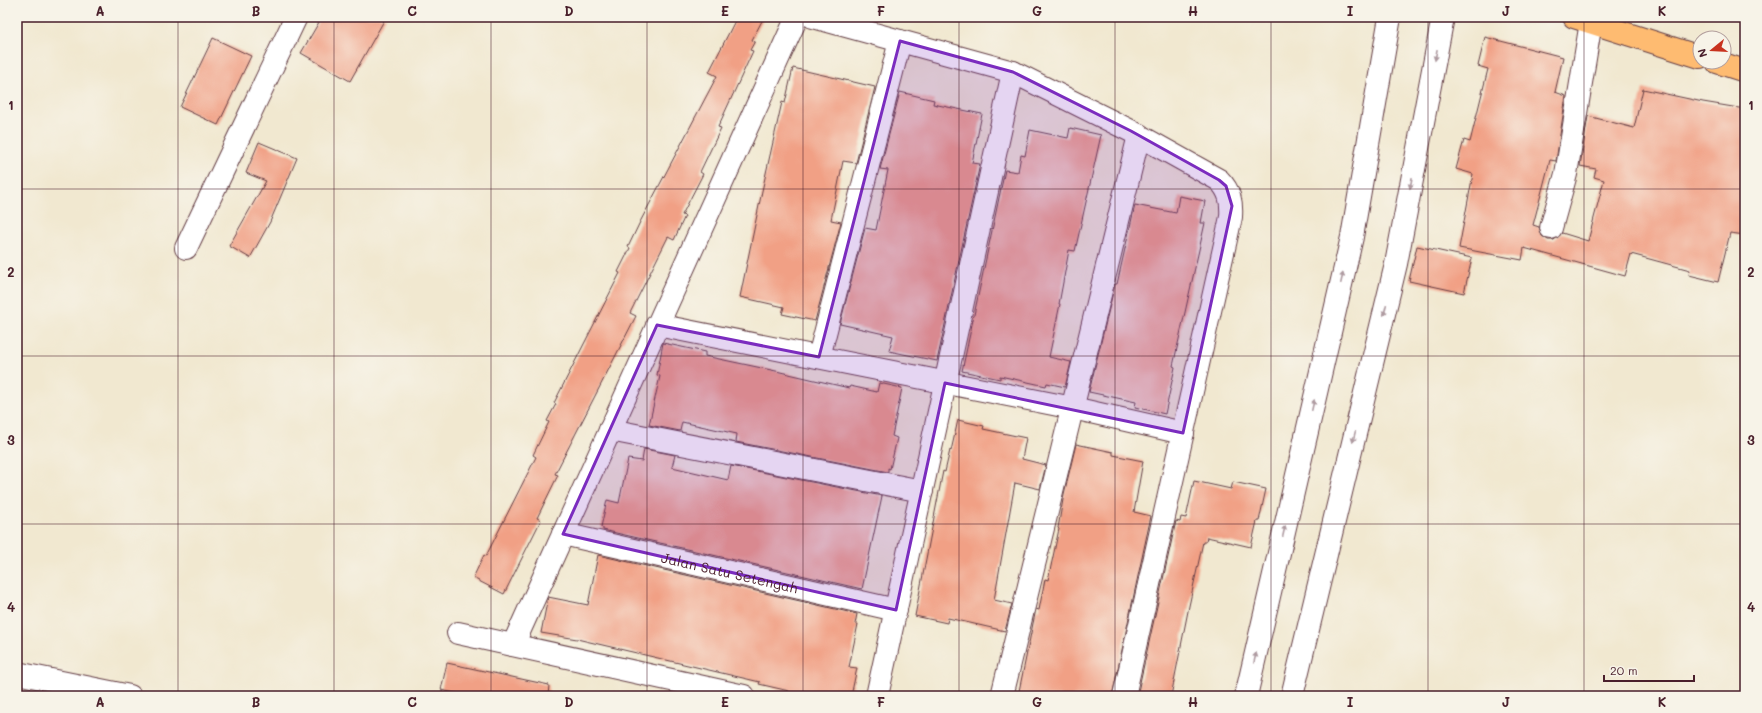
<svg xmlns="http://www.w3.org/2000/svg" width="1762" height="713" font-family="Mali,sans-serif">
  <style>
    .building { fill: #f1a085 }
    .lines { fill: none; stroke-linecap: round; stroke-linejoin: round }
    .minor-casing { stroke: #633d44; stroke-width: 24 }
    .primary-casing { stroke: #633d44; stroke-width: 24 }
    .minor { stroke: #fff; stroke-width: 22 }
    .primary { stroke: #febb71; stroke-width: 22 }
    .oneway { fill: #ae9aa0 }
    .marked { fill: #7b2cbf; fill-opacity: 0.2; stroke: #7b2cbf; stroke-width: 3; stroke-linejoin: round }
    .grid { fill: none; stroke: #4a1f2b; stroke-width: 1; stroke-opacity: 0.55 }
    .labels { text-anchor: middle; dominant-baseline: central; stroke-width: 3.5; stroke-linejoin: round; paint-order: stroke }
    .street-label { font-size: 14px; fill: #4a1f2b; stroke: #f7f3e8 }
    .neatline { fill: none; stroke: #4a1f2b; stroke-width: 1.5 }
    .grid-label { font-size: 13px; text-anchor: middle; font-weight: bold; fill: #4a1f2b }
  </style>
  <rect width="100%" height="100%" fill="#f7f3e8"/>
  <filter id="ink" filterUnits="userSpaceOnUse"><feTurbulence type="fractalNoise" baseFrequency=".025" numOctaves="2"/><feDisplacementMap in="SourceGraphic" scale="8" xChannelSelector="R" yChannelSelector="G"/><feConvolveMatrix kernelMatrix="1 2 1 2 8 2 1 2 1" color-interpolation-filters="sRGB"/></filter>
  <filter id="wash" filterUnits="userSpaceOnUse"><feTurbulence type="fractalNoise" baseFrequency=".012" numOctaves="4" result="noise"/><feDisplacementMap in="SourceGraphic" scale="16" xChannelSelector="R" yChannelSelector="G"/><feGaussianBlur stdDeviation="0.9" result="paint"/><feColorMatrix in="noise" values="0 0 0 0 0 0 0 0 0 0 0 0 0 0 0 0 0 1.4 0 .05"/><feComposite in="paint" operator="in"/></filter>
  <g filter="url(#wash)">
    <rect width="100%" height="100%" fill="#f1e8d0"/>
    <g id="blocks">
      <g class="building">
        <path d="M322,17H386L350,81L301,53Z"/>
        <path d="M737,17H764L752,40L755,41L750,50L753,51L718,127L721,128L700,172L703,174L682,215L685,216L674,240L668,237L630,313L636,316L555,474L558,475L537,518L541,520L504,594L473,578L484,555L486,556L536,457L533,455L549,422L547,421L556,404L554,403L620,273L618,272L630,248L628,247L640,222L717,76L709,72Z"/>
        <path d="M1485,37L1563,57L1555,92L1566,96L1556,161L1550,160L1533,225L1539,227L1542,236L1548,240H1554L1562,233L1588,241L1604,180L1594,177L1596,169L1580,166L1588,116L1634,128L1643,89L1703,102L1745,109V235L1730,233L1718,282L1689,275L1690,270L1631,254L1625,276L1524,248L1522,260L1459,248L1473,174L1456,169L1464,140L1470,142L1488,69L1478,66Z"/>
        <path d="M213,38L251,56L218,125L180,107Z"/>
        <path d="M793,68L875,87L856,163L843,161L831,220L841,222L815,321L782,314L784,307L740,297L762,191L782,102L785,103Z"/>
        <path d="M900,92L934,100L933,104L982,114L972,163L980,164L937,361L889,351L893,336L840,324L865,228L876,230L888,170L880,169Z"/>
        <path d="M1070,128L1101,135L1075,251L1069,250L1059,304H1060L1049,357L1071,362L1065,387L1047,383L1046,386L1000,376V379L962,371L1005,170L1018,172L1021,155L1025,156L1030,130L1068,138Z"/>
        <path d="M259,142L297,158L270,222L250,258L229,246L266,181L246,173Z"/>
        <path d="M1179,196L1205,201L1201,223H1205L1173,366L1175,367L1165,414L1135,407L1136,402L1089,392L1115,284H1117L1135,205L1176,213Z"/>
        <path d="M1417,246L1472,258L1464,293L1409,281Z"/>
        <path d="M663,343L705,352V356L776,371L849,388L850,386L877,392L879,383L902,388L892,436L897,438L890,469L888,468V472L736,442L737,434L682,422L680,431L649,425L660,376L657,375Z"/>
        <path d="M958,420L984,426L983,429L1026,438L1022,459L1046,465L1040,489L1015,483L994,600L1012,604L1005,631L948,618L947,623L915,616L943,471L945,472L950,450L951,451Z"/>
        <path d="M1076,444L1113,452V455L1143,461L1134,512L1151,516L1112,696H1018L1036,609L1039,610L1045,579L1048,580L1059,529L1058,528L1064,494Z"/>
        <path d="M644,449L675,455L672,467L728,480L731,466L882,496L862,589L603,530V528L601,527L607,500L619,503L628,459L642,461Z"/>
        <path d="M1194,481L1231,489L1233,482L1266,489L1259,521H1257L1251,547L1207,537L1206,542H1203L1189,606L1171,696H1137L1176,521L1180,522L1181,517L1186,518Z"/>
        <path d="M598,555L857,614L855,624H858L849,667L857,668L851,696H803L788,693L789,691L759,684L760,682L577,639L541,633L548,597L588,605Z"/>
        <path d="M447,663L549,685L548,696H469L441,690Z"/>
      </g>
    </g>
  </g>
  <g filter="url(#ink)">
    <use href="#blocks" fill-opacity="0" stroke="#633d44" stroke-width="1"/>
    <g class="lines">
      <defs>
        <g id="minor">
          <path d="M813,17L1013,72L1131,131L1219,180C1230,191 1232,202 1231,217L1124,696"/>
          <path d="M1551,228L1566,174L1591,22"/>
          <path d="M186,248L296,17"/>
          <path d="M657,325L1073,408L1183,433"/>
          <path d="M819,357L900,41"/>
          <path d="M610,430L922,491"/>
          <path id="s1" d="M563,534L896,610"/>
          <path d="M458,633L744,696"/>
          <path d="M513,645L797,17"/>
          <path d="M17,673L130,696"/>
          <path d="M877,696L1013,72"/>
          <path d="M1002,696L1139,135"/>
          <path d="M1246,696L1352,237L1390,17"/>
          <path d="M1292,696L1396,264L1443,17"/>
        </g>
        <g id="primary">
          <path d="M1574,17L1700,57"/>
          <path d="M1717,62L1745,71"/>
        </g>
      </defs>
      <use href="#minor" class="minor-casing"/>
      <use href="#primary" class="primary-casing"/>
      <use href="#minor" class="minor"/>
      <use href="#primary" class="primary"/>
    </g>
    <defs><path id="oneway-solid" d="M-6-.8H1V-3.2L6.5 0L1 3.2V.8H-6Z"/></defs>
    <g class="oneway">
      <use href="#oneway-solid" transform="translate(1436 55) rotate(101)"/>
      <use href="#oneway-solid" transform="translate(1411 183) rotate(101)"/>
      <use href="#oneway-solid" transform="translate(1342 278) rotate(-77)"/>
      <use href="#oneway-solid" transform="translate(1385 310) rotate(104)"/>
      <use href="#oneway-solid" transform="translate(1313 405) rotate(-77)"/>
      <use href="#oneway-solid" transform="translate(1354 437) rotate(104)"/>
      <use href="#oneway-solid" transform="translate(1284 531) rotate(-77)"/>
      <use href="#oneway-solid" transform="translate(1255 658) rotate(-77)"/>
    </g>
  </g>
  <path class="marked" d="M900,41L1013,72L1131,131L1219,180L1226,186L1232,206L1183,433L945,383L896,610L563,534L657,325L819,357Z"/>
  <path class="grid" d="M178,17V696M334,17V696M491,17V696M647,17V696M803,17V696M959,17V696M1115,17V696M1271,17V696M1428,17V696M1584,17V696M17,189H1745M17,356H1745M17,524H1745"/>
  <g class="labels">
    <g class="street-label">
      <text stroke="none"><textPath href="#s1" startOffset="171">Jalan Satu Setengah</textPath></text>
    </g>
  </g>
  <rect width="1762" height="713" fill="none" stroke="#f7f3e8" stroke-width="44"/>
  <g transform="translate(1712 50) rotate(252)"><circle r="19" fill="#f7f3e8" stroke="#b29e9c"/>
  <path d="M0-3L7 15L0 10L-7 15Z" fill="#c8321e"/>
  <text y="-6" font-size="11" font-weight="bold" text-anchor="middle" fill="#4a1f2b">N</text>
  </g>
  <path d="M1604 675v6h90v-6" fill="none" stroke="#4a1f2b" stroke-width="2"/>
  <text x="1610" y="675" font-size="12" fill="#4a1f2b" stroke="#f7f3e8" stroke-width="3" paint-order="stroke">20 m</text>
  <rect x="22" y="22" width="1718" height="669" class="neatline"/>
  <g class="grid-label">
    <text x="100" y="16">A</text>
    <text x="256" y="16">B</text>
    <text x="412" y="16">C</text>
    <text x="569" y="16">D</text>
    <text x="725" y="16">E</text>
    <text x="881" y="16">F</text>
    <text x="1037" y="16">G</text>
    <text x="1193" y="16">H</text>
    <text x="1350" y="16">I</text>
    <text x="1506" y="16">J</text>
    <text x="1662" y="16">K</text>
    <text x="11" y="110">1</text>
    <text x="1751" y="110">1</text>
    <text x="11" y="277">2</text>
    <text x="1751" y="277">2</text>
    <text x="11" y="445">3</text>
    <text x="1751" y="445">3</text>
    <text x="11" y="612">4</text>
    <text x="1751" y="612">4</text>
    <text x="100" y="707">A</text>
    <text x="256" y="707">B</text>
    <text x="412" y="707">C</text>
    <text x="569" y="707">D</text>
    <text x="725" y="707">E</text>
    <text x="881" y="707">F</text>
    <text x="1037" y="707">G</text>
    <text x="1193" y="707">H</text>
    <text x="1350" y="707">I</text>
    <text x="1506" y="707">J</text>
    <text x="1662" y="707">K</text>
  </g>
</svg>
